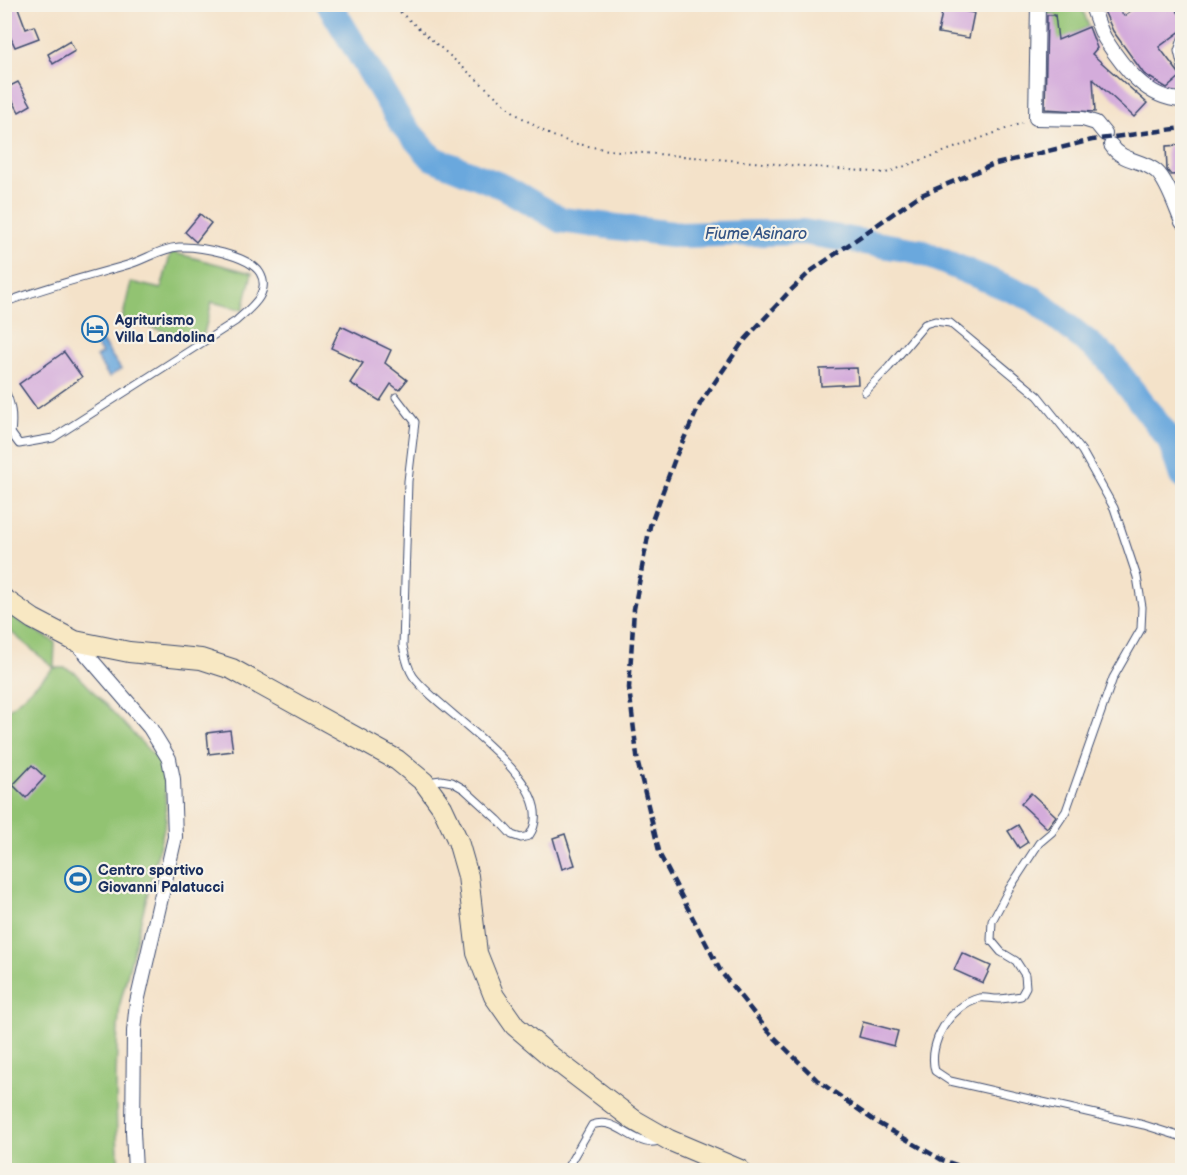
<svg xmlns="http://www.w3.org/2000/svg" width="1187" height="1175" font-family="'Balsamiq Sans',sans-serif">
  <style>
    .green { fill: #92c372; stroke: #567968; stroke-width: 1.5 }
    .water { fill: #6ba8dd; stroke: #436c9e; stroke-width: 1.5 }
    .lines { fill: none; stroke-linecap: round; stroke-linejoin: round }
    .river { stroke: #6ba8dd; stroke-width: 26 }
    .building { fill: #d4acdb }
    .lane-casing { stroke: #3c4a6e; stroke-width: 9 }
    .street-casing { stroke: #3c4a6e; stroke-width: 16 }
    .secondary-casing { stroke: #3c4a6e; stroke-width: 22 }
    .path { stroke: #3c4a6e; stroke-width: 2; stroke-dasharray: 1.5 4.5; stroke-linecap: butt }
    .lane { stroke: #fff; stroke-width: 7 }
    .street { stroke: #fff; stroke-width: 14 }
    .secondary { stroke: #f8e8c3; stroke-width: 20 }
    .rail { stroke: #1b2f5e; stroke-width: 4.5; stroke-dasharray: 9 4.5; stroke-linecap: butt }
    .labels { text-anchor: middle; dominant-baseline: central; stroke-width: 4.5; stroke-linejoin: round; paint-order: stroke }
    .poi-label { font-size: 15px; font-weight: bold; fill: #1b2f5e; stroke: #f7f3e8; text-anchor: start }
    .water-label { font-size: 16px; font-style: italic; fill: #335384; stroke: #f7f3e8 }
  </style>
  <rect width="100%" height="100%" fill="#f7f3e8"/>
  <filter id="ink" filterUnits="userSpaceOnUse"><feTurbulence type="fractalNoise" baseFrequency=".0167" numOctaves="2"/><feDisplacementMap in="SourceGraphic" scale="12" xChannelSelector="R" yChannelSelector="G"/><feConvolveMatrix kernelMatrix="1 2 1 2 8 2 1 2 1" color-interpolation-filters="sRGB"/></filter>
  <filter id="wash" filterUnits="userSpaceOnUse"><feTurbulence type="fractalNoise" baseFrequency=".008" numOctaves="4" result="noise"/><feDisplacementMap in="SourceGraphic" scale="24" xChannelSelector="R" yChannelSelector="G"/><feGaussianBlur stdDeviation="1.35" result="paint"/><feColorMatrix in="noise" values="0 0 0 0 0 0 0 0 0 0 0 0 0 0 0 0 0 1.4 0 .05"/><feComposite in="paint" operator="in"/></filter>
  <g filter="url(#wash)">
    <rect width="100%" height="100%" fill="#f4e2c9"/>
    <g class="green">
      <path d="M1043,5H1081L1089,27L1056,42L1055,15L1043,14Z"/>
      <path d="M171,252L252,273L243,310L212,302L202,341L122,320L131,282L161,289Z"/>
      <path d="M5,610L19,621L55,642L54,668H65L76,673L159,761L165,786L166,820L120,1004C115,1058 115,1116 119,1170H5L4,714L54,668L5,627Z"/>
    </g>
    <path class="water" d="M101,340L121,369L109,377L96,357L102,353L95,344Z"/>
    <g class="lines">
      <path class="river" d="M329,4L402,124L432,158L504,187L561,220L680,235L803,232L918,251L1034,299L1107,358L1170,440L1182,476"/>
    </g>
    <g id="blocks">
      <g class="building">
        <path d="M1101,4H1116L1124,16L1140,4H1173L1182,18V30L1159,47L1181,76L1167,88L1144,74L1113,31Z"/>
        <path d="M17,5L26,29L34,26L39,38L15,47L4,23V10Z"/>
        <path d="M943,7L974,13L969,38L938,33Z"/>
        <path d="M1047,15H1055L1058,40L1089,27L1097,48L1092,54L1147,103L1134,117L1093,79L1095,112L1045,109Z"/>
        <path d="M70,41L75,51L53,64L48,54Z"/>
        <path d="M18,82L31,105L19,112L6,88Z"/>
        <path d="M1182,145V174L1171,175L1167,170L1166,146Z"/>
        <path d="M200,214L211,223L196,242L185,232Z"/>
        <path d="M341,326L391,350L385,363L407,380L399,390L391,384L380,401L350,383L363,363L331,348Z"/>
        <path d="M64,352L82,377L37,409L19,384Z"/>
        <path d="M857,368L858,384L821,386L820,369Z"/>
        <path d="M230,730L233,751L209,754L207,733Z"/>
        <path d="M32,765L45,777L26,798L13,785Z"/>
        <path d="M1031,793L1056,816L1047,828L1021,804Z"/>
        <path d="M1018,825L1028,842L1019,848L1008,831Z"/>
        <path d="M565,834L575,865L562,869L553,838Z"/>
        <path d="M962,953L991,966L983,983L954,970Z"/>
        <path d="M863,1022L898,1031L894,1046L859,1037Z"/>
      </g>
    </g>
  </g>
  <g filter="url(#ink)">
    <use href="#blocks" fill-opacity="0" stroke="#3c4a6e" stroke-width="1.5"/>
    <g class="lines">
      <defs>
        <g id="lane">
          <path d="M907,4H918"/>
          <path d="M1182,39L1178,51L1182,68"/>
          <path d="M4,303C44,287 86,277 127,265C145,260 161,248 179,247C199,246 249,255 260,273C272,293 249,309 236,321L53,438L19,444L11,433L4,436"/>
          <path d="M4,389C12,404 13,417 11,433"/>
          <path d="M865,392L889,367L925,324L935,321L950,323L1038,396L1082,451L1114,508L1137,577L1142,607L1141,629L1113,678L1066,811L1052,832L1039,843L1009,889L992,921L991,940L1001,952L1016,961L1025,975L1026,987L1021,996C1014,997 1006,999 998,999C992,999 985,997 979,998C951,1005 927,1043 935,1071L950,1081L1144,1125L1182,1137"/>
          <path d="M396,397L415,422L408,481L403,646C405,656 407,667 413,676C438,712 565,784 529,836L521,838L512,835L498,820L464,789L452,782L441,780L427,782"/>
          <path d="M566,1170L592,1125C613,1117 626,1137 646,1142C650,1143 655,1142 660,1141"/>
        </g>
        <g id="street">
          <path d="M1038,4L1036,118L1083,119L1096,123L1105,134"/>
          <path d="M1091,4C1096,16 1099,29 1105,39C1123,67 1147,99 1182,100"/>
          <path d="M1111,145C1122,162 1141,159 1156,171C1167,180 1176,208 1182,222"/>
          <path d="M75,641L150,728L169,759L173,779L175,837L137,1002L134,1031L133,1132L135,1170"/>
        </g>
        <path id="secondary" d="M4,599L33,619L75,641L129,652L201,659L232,669L397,760L424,782L442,807L458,841L468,876L477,953L494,996L515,1026L549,1055L634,1120L669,1140L740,1170"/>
      </defs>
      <use href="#lane" class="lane-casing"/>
      <use href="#street" class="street-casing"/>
      <use href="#secondary" class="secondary-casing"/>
      <path class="path" d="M391,4L516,114L550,135L573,143L608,150L886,173L1022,123"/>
      <use href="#lane" class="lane"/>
      <use href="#street" class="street"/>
      <use href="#secondary" class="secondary"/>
      <path class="rail" d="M970,1170L942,1160L876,1122L817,1080L768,1031L721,972L660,855L638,764L629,688L634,609L650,526L676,456L701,402L742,343L787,294L811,271L917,197L992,165L1092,140L1182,128"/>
    </g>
  </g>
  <defs>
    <symbol id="hotel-ring" viewBox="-11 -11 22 22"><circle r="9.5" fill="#f7f3e8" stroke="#1f6fb2" stroke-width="1.5"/><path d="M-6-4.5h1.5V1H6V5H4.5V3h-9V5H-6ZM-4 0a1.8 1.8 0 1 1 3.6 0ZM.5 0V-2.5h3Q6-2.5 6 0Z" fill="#1f6fb2"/></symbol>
    <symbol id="stadium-ring" viewBox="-11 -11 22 22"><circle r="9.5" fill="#f7f3e8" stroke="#1f6fb2" stroke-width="1.5"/><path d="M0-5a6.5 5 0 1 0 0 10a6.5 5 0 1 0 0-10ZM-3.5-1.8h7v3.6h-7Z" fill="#1f6fb2"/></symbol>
  </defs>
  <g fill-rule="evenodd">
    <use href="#hotel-ring" x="80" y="314" width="30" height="30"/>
    <use href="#stadium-ring" x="63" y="864" width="30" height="30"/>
  </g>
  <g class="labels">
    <g class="poi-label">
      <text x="115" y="320">Agriturismo<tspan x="115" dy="17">Villa Landolina</tspan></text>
      <text x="98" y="870">Centro sportivo<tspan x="98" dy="17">Giovanni Palatucci</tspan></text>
    </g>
    <g class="water-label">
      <text x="756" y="234">Fiume Asinaro</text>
    </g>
  </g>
  <rect width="1187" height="1175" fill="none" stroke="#f7f3e8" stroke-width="24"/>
</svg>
